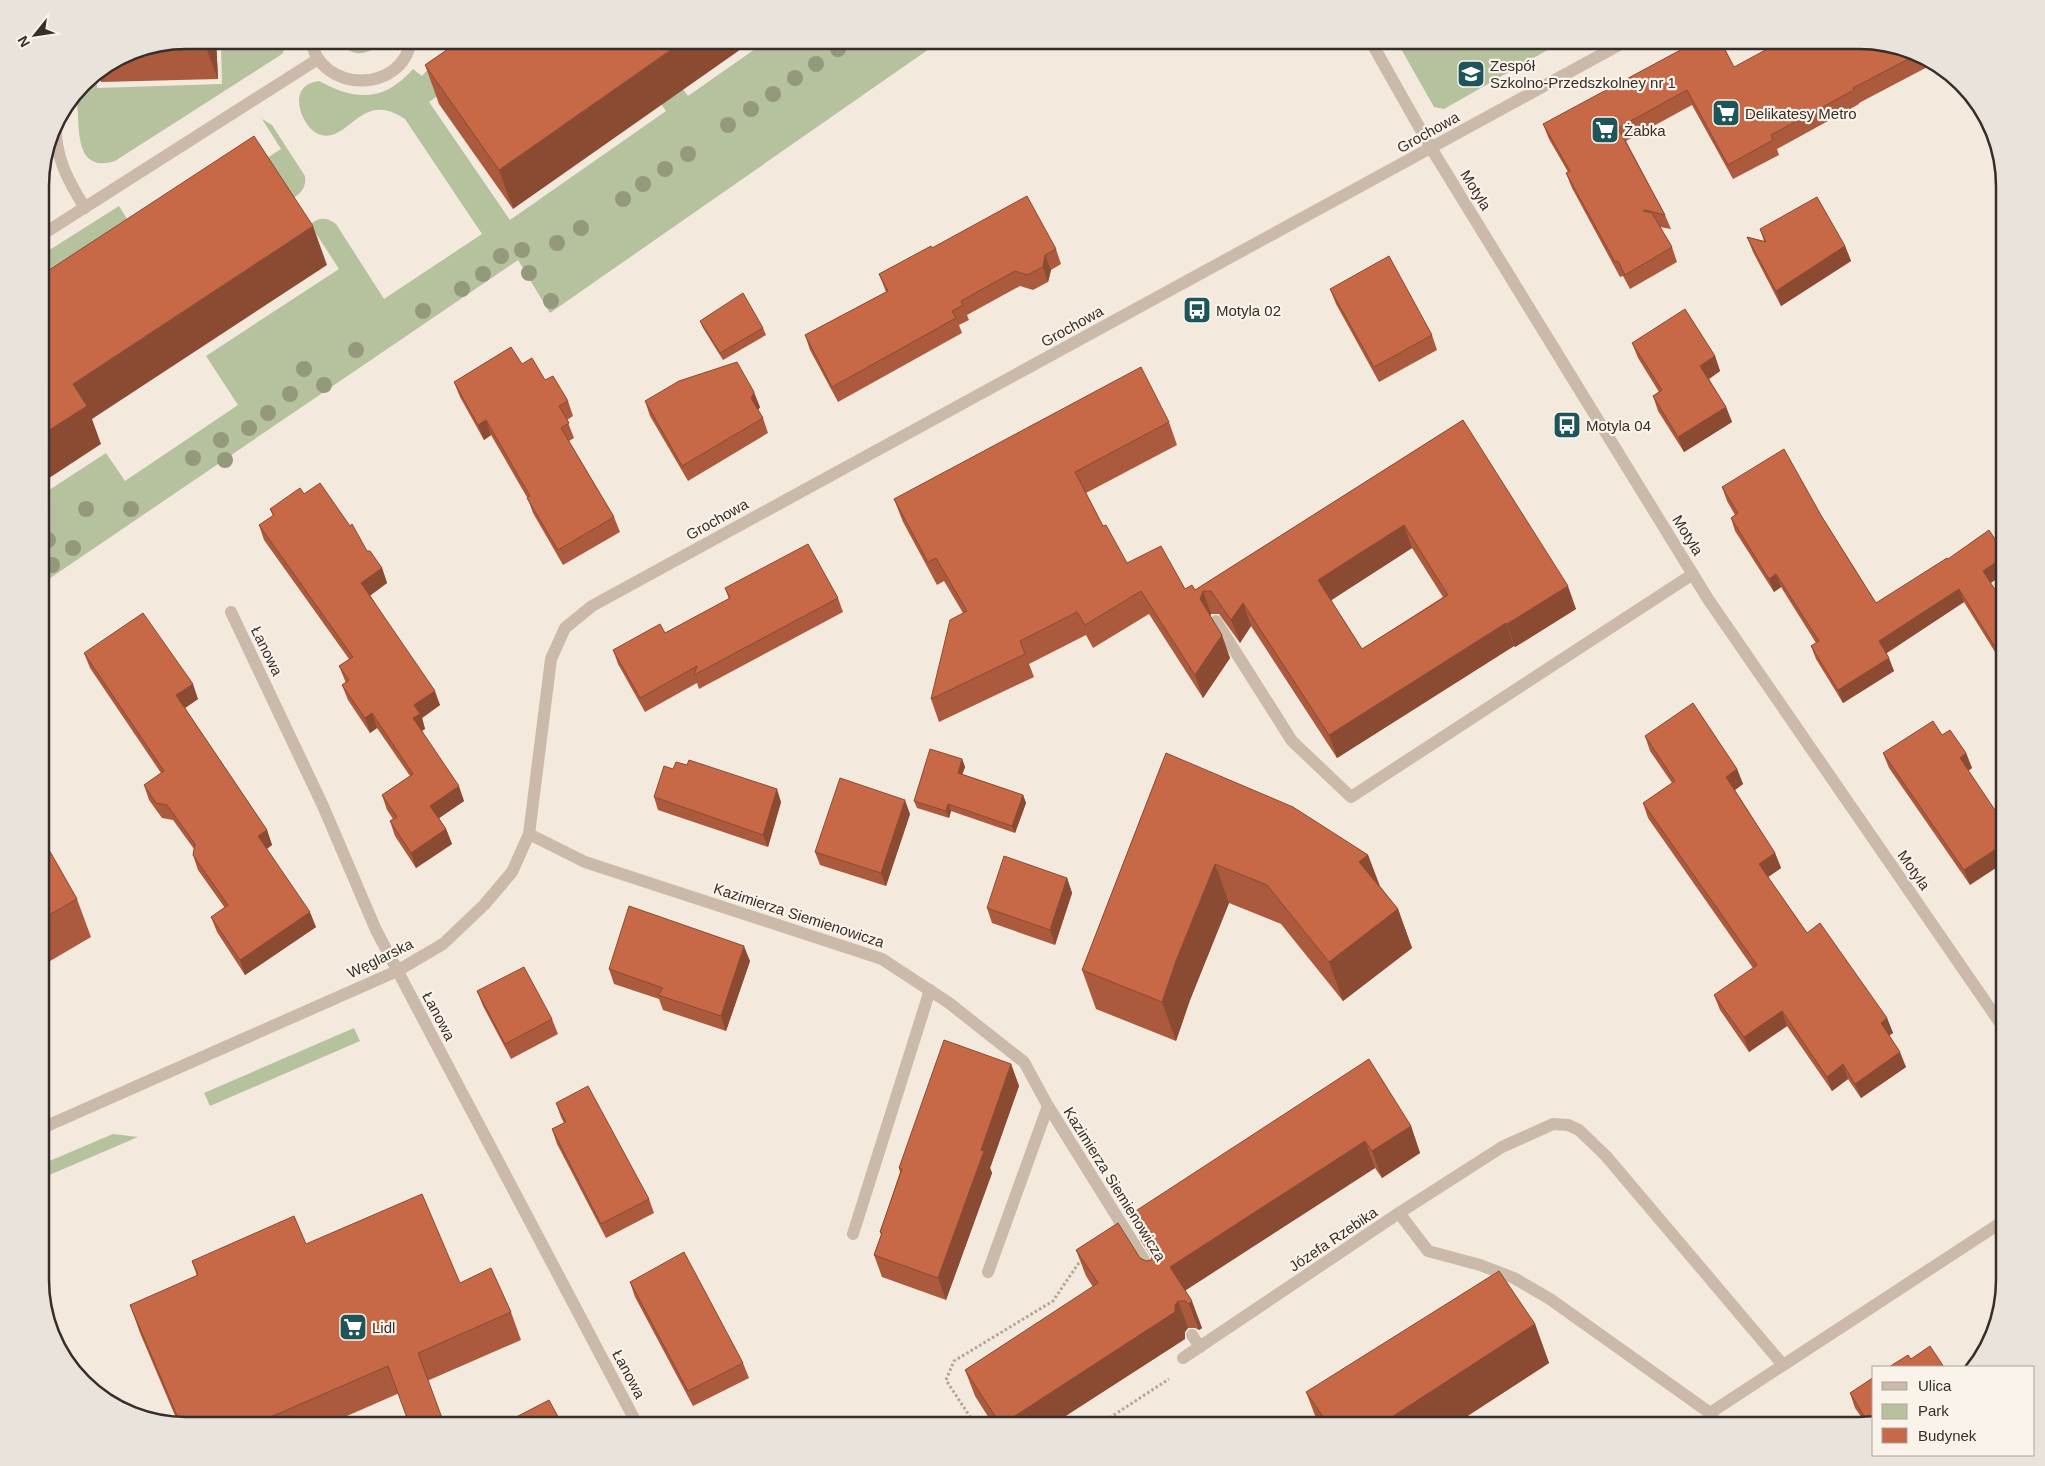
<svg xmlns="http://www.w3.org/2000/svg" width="2045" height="1466" font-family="Helvetica,sans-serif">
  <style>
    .green { fill: #b5c29d }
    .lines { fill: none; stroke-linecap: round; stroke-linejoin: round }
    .path { stroke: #b7a393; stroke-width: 3; stroke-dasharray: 2.5 2.5; stroke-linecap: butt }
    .lane { stroke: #cbb9a9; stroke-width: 12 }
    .street { stroke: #cbb9a9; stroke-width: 12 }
    .tree { fill: #94997c }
    .wall { fill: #ab5a3d; fill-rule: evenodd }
    .shaded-wall { fill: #8b4a32 }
    .building { fill: #c76947; stroke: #8b4a32; fill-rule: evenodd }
    .labels { text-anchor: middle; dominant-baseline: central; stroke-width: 4.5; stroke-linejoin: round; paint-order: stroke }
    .poi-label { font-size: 15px; fill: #382e29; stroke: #faf3ea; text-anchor: start }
    .street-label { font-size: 15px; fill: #382e29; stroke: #faf3ea }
    .rim { fill: none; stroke: #382e29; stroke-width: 2.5 }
  </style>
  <rect width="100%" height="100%" fill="#f3e9dd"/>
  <g class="green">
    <path d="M221,40H285L286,47L282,54L115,161C80,172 79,140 78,115C78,108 75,95 79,89C82,81 90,78 96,74L97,88L222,84Z"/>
    <path d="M339,40H382C370,57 349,58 339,40Z"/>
    <path d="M616,40L673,76L688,96L768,40H942L550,313L518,260L40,585V496L106,453L125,481L238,405L206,356L339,269L310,224C320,217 326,217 336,224L384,299L482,234L405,119C361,89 350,142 321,135C302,130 284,85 319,81C356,101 384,102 413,69L422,76L428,69L454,84L429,102L510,220L666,111Z"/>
    <path d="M1396,40H1565L1444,109L1434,107Z"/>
    <path d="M262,119L272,125L305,176C307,190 298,195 288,202L149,234L281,149Z"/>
    <path d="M119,206L135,232L40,293V256Z"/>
    <path d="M354,1028L360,1041L210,1106L204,1093Z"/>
    <path d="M113,1134L138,1137L40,1179V1165Z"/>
  </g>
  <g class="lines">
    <g class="path">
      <path d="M976,1426L946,1380L954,1361L1053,1301L1078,1264L1083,1261"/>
      <path d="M1097,1426L1169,1379"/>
    </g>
    <g class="lane">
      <path d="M311,40C320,94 403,94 411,40"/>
      <path d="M1370,40L1431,148"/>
      <path d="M55,123C56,159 67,179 85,208"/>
      <path d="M40,236L318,59"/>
      <path d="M1216,621L1292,741L1351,797L1693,574"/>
      <path d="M1399,1213L1502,1147L1553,1124L1568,1125L1579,1130L1606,1156L1783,1365"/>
      <path d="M853,1234L930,990"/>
      <path d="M988,1272L1048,1106"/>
      <path d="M1710,1413L1718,1426"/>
    </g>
    <g class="street">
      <path d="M1431,148L1708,599L2005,1030"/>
      <path d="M231,612L323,806L376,930L638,1426"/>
      <path d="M529,834L585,862L882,959L949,1003L1024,1062L1048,1106L1152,1273"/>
      <path d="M40,1129L397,971L443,944L484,905L512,872L529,834L551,659L565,628L592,606L1628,40"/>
      <path d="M1192,1335L1200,1347"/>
      <path d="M1183,1358L1399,1213L1428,1251L1480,1265L1514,1278L1550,1299L1710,1413L2005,1220"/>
    </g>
  </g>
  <g class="tree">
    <circle cx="838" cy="49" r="8"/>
    <circle cx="816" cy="64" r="8"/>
    <circle cx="795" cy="78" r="8"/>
    <circle cx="773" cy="94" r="8"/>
    <circle cx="751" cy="109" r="8"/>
    <circle cx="728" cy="125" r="8"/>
    <circle cx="688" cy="154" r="8"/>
    <circle cx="665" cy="169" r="8"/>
    <circle cx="643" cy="184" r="8"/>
    <circle cx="623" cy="199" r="8"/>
    <circle cx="581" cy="228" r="8"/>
    <circle cx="557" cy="243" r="8"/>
    <circle cx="522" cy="250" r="8"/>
    <circle cx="501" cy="256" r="8"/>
    <circle cx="529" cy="273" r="8"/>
    <circle cx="483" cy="274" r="8"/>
    <circle cx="462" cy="289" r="8"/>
    <circle cx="551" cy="301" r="8"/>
    <circle cx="423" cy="311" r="8"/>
    <circle cx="356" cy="350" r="8"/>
    <circle cx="304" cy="369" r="8"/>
    <circle cx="324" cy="385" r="8"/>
    <circle cx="290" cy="394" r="8"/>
    <circle cx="268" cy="413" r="8"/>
    <circle cx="249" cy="428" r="8"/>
    <circle cx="221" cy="440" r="8"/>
    <circle cx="193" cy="458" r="8"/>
    <circle cx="225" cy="460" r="8"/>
    <circle cx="86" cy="509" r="8"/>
    <circle cx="131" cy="509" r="8"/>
    <circle cx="48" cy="540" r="8"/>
    <circle cx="73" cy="548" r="8"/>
    <circle cx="52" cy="565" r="8"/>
  </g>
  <g class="wall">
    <path d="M186,40H216L218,79L101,82L98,72L130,51Z"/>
    <path d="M461,40L513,209L439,104L425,65Z"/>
    <path d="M1906,48L1935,63L1859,103V104L1777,149L1779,155L1733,179L1692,105L1626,141L1665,215L1671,229L1660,227L1672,247L1677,262L1630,289L1623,276L1620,277L1572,188L1566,173L1568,172L1549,139L1543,124L1734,67Z"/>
    <path d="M1760,229L1845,246L1851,261L1781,306L1753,252L1747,237L1764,241Z"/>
    <path d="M932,248L1056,249L1061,264L1051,270L1048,282L1033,290L1020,286L967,315L969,320L959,325L962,333L838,402L810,350L805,335L886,292L879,274Z"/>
    <path d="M1330,289L1432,335L1437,350L1379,382L1336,304Z"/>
    <path d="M700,321L763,328L766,335L723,360L703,328Z"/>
    <path d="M1632,343L1715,356L1720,371L1709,379L1726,407L1732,422L1684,452L1658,411L1653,396L1659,392L1638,358Z"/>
    <path d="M522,364L545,380L568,401L573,416L567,420L574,438L569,441L614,517L620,532L563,565L533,513L528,499L491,435L484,440L460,397L454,382Z"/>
    <path d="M645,401L760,407L758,410L763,418L768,433L688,481L650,416Z"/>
    <path d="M1463,420L1576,609L1515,647L1514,646L1337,758L1251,626L1240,643L1219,614H1211L1210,617L1230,658L1203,698L1149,614L1093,648L1086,635L1029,664L1034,677L939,722L931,699L963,613L944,581L937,585L903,522L894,499L1169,422L1177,445L1086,493L1103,526L1127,563L1185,589L1195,590ZM1412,548L1443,597L1362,649L1331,600Z"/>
    <path d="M1722,487L1822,517L1876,603L1948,559L2005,554V573L1990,583L2005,605V657L2000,660L1964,602L1886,653L1894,671L1843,703L1816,659L1811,646L1816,643L1781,587L1774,592L1735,531L1731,518L1735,515L1727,501Z"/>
    <path d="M304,494L367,551L382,568L387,583L370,595L440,705L422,718L425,729L422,731L464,801L439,818L446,829L452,844L416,868L395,836L390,821L393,819L387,810L382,795L410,776L377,728L370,733L348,700L342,685L346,683L339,666L349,659L264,540L259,525L273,516L270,509Z"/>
    <path d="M725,588L838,598L843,612L699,689L697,683L645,712L618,664L613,650L665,633L729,599Z"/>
    <path d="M84,653L198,699L185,708L267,830L272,845L267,849L316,927L245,975L217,932L211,917L225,908L198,870L193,855L194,849L173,820L162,818L149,800L144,785L161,773L90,668Z"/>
    <path d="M1942,735L1966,753L1972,768L1968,771L1970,885L1889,768L1883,753Z"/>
    <path d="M1645,736L1737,769L1743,784L1735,790L1775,853L1781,868L1768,877L1807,933L1887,1018L1893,1033L1889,1035L1906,1067L1861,1098L1848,1079L1832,1091L1787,1026L1749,1052L1720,1010L1714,995L1753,968L1648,818L1643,803L1672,783L1650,751Z"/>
    <path d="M1166,753L1368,855L1380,886L1398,909L1412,948L1343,1001L1281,924L1229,903L1190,1000L1176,1041L1096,1009L1082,970Z"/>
    <path d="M962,759L965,767L962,774L1023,795L1026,803L1015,833L951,811L949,818L917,808L914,801Z"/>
    <path d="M673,769L781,802L768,847L658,810L654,797Z"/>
    <path d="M910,814L886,886L820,865L815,852Z"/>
    <path d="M40,834L77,899L91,937L40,967Z"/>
    <path d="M1067,878L1072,893L1055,945L992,923L987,908Z"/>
    <path d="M750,961L726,1031L663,1010L659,999L614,984L609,969Z"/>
    <path d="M477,991L552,1019L558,1034L511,1059L483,1006Z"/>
    <path d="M1011,1064L1019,1086L990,1168L992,1173L946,1300L882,1277L874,1255L881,1235L880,1232L900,1172L899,1168Z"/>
    <path d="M556,1103L649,1199L654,1213L606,1238L557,1144L552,1129L564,1123L561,1117Z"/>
    <path d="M1411,1126L1420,1153L1382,1178L1375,1168L1185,1290L1202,1328L1199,1330L1195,1328H1188L1185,1332V1339L1050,1426H994L975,1396L965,1370L1093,1287L1086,1276L1076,1250L1140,1258L1146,1261L1151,1260L1152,1258L1141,1241L1131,1214Z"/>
    <path d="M306,1244L460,1283L511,1312L521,1340L324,1426H185L179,1425L140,1333L130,1305L197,1276L192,1261Z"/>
    <path d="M630,1282L743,1363L749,1378L693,1406L635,1297Z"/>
    <path d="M1535,1324L1549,1363L1452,1426H1319L1306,1392Z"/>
    <path d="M1850,1393L1874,1423L1866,1424L1855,1408Z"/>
  </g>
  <g class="shaded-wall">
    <path d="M203,40H216L218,79Z"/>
    <path d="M685,40H754L513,209L499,170Z"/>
    <path d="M313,226L327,265L92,419L101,444L40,484V436L73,384Z"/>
    <path d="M1845,246L1851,261L1781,306L1776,291Z"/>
    <path d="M1045,255L1051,270L1048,282L1043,267Z"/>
    <path d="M1715,356L1720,371L1706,381L1700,366Z"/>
    <path d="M754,392L760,407L756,413L751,398Z"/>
    <path d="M1726,407L1732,422L1684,452L1678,437Z"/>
    <path d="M486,420L491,435L484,440L478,425Z"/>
    <path d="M1404,525L1412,548L1327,603L1318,580Z"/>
    <path d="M2005,556V573L1988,585L1983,571Z"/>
    <path d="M382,568L387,583L367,598L361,583Z"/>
    <path d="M1776,574L1781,587L1774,592L1769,579Z"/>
    <path d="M1568,586L1576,609L1515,647L1507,624Z"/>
    <path d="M1959,589L1964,602L1884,655L1879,641Z"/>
    <path d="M1203,591L1211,614L1208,622L1200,599Z"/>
    <path d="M1243,603L1251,626L1240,643L1231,620Z"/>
    <path d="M1506,623L1514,646L1337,758L1329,735Z"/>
    <path d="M1222,635L1230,658L1203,698L1195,675Z"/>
    <path d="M1889,658L1894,671L1843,703L1838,690Z"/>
    <path d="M193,684L198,699L182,710L176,695Z"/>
    <path d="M435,691L440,705L422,718L425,729L418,733L413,718L414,705Z"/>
    <path d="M372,713L377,728L370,733L365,718Z"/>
    <path d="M1966,753L1972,768L1965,773L1960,758Z"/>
    <path d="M962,759L965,767L960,781L958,773Z"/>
    <path d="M1737,769L1743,784L1732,792L1726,777Z"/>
    <path d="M459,786L464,801L435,821L430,806Z"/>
    <path d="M777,789L781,802L768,847L763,835Z"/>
    <path d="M1023,795L1026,803L1015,833L1012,826Z"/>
    <path d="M905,800L910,814L886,886L881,873Z"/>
    <path d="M948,804L951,811L949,818L946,811Z"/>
    <path d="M446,829L452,844L416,868L411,853Z"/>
    <path d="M267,830L272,845L263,851L258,836Z"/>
    <path d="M2005,843V862L1970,885L1964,870Z"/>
    <path d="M1775,853L1781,868L1765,879L1759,864Z"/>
    <path d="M1368,855L1382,893L1359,862Z"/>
    <path d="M1215,864L1229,903L1190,1000L1176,1041L1162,1002L1176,961Z"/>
    <path d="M1067,878L1072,893L1055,945L1050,930Z"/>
    <path d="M1398,909L1412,948L1343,1001L1329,962Z"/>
    <path d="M310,912L316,927L245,975L240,960Z"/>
    <path d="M744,946L750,961L726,1031L721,1016Z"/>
    <path d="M1782,1011L1787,1026L1749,1052L1744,1037Z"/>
    <path d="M1887,1018L1893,1033L1886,1038L1881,1023Z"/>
    <path d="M1900,1052L1906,1067L1861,1098L1855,1084Z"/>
    <path d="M1011,1064L1019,1086L990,1168L992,1173L946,1300L938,1278L981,1150Z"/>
    <path d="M1843,1064L1848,1079L1832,1091L1827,1077Z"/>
    <path d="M1411,1126L1420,1153L1382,1178L1372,1151Z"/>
    <path d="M1365,1141L1375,1168L1180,1294L1170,1267Z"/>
    <path d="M1178,1301L1188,1328L1185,1332V1339L1050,1426H1001V1425L1175,1305Z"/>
    <path d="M1192,1301L1202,1328L1199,1330L1189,1304Z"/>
    <path d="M1535,1324L1549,1363L1452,1426H1378Z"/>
  </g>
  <g class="building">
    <path d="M186,40H203L181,41Z"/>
    <path d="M461,40H685L499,170L425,65Z"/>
    <path d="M1699,40H1720L1734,67L1784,40H1860L1906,48L1918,54L1853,88L1854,90L1771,135L1773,140L1728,165L1687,90L1618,128L1665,215L1645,210L1643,211L1652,213L1672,247L1625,275L1618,261L1615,262L1566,173L1570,171L1543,124Z"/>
    <path d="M254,136L313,226L73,384L87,406L40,436V276Z"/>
    <path d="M1027,196L1056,249L1045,255L1043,267L1027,275L1015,271L961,301L963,305L952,311L956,318L832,387L805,335L888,291L879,274L931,246L932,248Z"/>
    <path d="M1817,197L1845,246L1776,291L1747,237L1766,242L1760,229Z"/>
    <path d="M1389,256L1432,335L1374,367L1330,289Z"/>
    <path d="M743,293L763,328L720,353L700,321Z"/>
    <path d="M1685,309L1715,356L1700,366L1726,407L1678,437L1653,396L1662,390L1632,343Z"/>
    <path d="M511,347L522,364L532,358L545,380L553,376L568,401L559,406L569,423L561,428L614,517L558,550L527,498L530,496L486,420L478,425L454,382Z"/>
    <path d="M737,362L754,392L751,398L763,418L682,466L645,401L679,381Z"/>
    <path d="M1141,367L1169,422L1075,472L1103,526L1106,525L1127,563L1161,546L1185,589L1192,585L1195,590L1463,420L1568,586L1507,624L1506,623L1329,735L1243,603L1231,620L1211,591H1203L1200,599L1222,635L1195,675L1141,591L1085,625L1077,612L1020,641L1025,654L931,699L950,620L967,611L936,558L928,562L894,499ZM1404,525L1448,595L1362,649L1318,580Z"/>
    <path d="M1784,449L1822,517L1876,603L1947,558L1948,559L1989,530L2005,554V556L1983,571L2005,605V641L1995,647L1959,589L1879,641L1889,658L1838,690L1811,646L1819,641L1776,574L1769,579L1731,518L1738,513L1722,487Z"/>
    <path d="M320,483L350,526L352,524L367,551H370L382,568L361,583L435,691L414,705L420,714L413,718L459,786L430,806L446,829L411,853L390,821L397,817L382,795L413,774L372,713L365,718L342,685L349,680L339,666L353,657L259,525L274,515L270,509L300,488L304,494Z"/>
    <path d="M808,544L838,598L694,675L697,666L640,698L613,650L660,624L665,633L730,598L725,588Z"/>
    <path d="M143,613L193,684L176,695L267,830L258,836L310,912L240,960L211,917L228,905L193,855L195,844L167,805L156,803L144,785L164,771L84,653Z"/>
    <path d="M1693,703L1737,769L1726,777L1775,853L1759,864L1807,933L1820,923L1887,1018L1881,1023L1900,1052L1855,1084L1843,1064L1827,1077L1782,1011L1744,1037L1714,995L1757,965L1643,803L1675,781L1645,736Z"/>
    <path d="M1933,721L1942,735L1950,730L1966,753L1960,758L2005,825V843L1964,870L1883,753Z"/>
    <path d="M930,749L962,759L958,773L1023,795L1012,826L948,804L946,811L914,801Z"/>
    <path d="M1166,753L1293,807L1368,855L1359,862L1398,909L1329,962L1267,885L1215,864L1176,961L1162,1002L1082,970Z"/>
    <path d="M689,760L777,789L763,835L654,797L664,766L673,769L676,762L687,765Z"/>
    <path d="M840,778L905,800L881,873L815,852Z"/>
    <path d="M40,834L77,899L40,920Z"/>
    <path d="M1004,856L1067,878L1050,930L987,908Z"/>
    <path d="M629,906L744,946L721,1016L658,995L663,988L609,969Z"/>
    <path d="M524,967L552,1019L505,1044L477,991Z"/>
    <path d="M944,1040L1011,1064L981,1150L984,1151L938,1278L874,1255L882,1233L880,1232L902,1169L899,1168Z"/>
    <path d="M1369,1059L1411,1126L1372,1151L1365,1141L1170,1267L1192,1301L1189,1304L1185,1301H1178L1175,1305V1312L1001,1425L965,1370L1098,1283L1076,1250L1118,1223L1140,1258L1146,1261L1151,1260L1154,1254L1153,1249L1131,1214Z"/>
    <path d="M588,1086L649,1199L601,1224L552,1129L566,1122L556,1103Z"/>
    <path d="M422,1194L460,1283L491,1268L511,1312L418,1353L445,1426H410L388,1366L250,1426H185L181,1425L130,1305L198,1275L192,1261L294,1216L306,1244Z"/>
    <path d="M684,1252L743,1363L688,1391L630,1282Z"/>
    <path d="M1499,1271L1535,1324L1378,1426H1324L1328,1424L1306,1392Z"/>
    <path d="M1930,1346L1944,1367H1889L1908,1355L1911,1359Z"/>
    <path d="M1874,1377V1423L1869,1424L1850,1393Z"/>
    <path d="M549,1400L563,1426H499Z"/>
  </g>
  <defs>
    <symbol id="school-square" viewBox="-11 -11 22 22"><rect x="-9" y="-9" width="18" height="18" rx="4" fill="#1e555a" stroke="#faf3ea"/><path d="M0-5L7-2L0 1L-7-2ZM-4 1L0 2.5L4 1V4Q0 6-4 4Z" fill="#fff"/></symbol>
    <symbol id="supermarket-square" viewBox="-11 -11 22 22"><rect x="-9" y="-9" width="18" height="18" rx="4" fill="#1e555a" stroke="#faf3ea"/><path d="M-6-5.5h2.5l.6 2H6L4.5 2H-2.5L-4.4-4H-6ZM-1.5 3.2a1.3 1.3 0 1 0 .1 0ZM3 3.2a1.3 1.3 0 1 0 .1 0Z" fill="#fff"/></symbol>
    <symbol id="bus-square" viewBox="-11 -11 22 22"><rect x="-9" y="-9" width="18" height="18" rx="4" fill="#1e555a" stroke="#faf3ea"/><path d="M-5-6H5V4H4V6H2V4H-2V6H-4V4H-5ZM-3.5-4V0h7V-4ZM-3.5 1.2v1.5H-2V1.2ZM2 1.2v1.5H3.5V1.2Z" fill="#fff"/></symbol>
  </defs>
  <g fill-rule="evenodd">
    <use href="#school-square" x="1455" y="58" width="32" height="32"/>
    <use href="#supermarket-square" x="1710" y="97" width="32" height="32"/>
    <use href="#supermarket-square" x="1589" y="114" width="32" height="32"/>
    <use href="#bus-square" x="1181" y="294" width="32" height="32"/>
    <use href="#bus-square" x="1551" y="409" width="32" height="32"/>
    <use href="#supermarket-square" x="337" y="1311" width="32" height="32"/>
  </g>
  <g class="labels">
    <g class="poi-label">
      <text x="1490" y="65">Zespół<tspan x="1490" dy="17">Szkolno-Przedszkolney nr 1</tspan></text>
      <text x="1745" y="113">Delikatesy Metro</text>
      <text x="1624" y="130">Żabka</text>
      <text x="1216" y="310">Motyla 02</text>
      <text x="1586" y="425">Motyla 04</text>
      <text x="372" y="1327">Lidl</text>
    </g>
    <g class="street-label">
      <text transform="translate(1428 132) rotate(-29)">Grochowa</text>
      <text transform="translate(1476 190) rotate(58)">Motyla</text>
      <text transform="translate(1072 326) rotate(-29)">Grochowa</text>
      <text transform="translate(717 519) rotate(-29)">Grochowa</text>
      <text transform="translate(1688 535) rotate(58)">Motyla</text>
      <text transform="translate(267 651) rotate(64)">Łanowa</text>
      <text transform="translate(1914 870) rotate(55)">Motyla</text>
      <text transform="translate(799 915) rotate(18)">Kazimierza Siemienowicza</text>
      <text transform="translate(380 958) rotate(-26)">Węglarska</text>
      <text transform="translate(439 1016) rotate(62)">Łanowa</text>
      <text transform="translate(1115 1184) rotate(58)">Kazimierza Siemienowicza</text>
      <text transform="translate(1333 1239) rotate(-34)">Józefa Rzebika</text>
      <text transform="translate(629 1374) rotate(62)">Łanowa</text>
    </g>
  </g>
  <path d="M0 0H2045V1466H0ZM186 49H1859A137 137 0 0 1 1996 186V1280A137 137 0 0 1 1859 1417H186A137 137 0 0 1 49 1280V186A137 137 0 0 1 186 49Z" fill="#eae3db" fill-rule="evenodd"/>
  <path class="rim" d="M186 49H1859A137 137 0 0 1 1996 186V1280A137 137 0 0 1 1859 1417H186A137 137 0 0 1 49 1280V186A137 137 0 0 1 186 49Z"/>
  <rect x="1872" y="1366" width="162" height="90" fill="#faf3ea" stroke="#aca49d"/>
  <rect x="1882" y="1382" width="25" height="8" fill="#cbb9a9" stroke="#aca49d"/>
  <text x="1918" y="1391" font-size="15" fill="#382e29">Ulica</text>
  <rect x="1882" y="1404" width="25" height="15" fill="#b5c29d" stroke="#aca49d"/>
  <text x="1918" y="1416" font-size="15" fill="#382e29">Park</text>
  <rect x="1882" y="1428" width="25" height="15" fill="#c76947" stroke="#aca49d"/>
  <text x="1918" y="1441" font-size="15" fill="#382e29">Budynek</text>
  <g transform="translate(35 35) rotate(240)" stroke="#faf3ea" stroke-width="4" paint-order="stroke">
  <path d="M0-4L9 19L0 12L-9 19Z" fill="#382e29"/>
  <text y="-8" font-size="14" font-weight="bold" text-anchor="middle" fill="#382e29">N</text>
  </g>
</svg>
